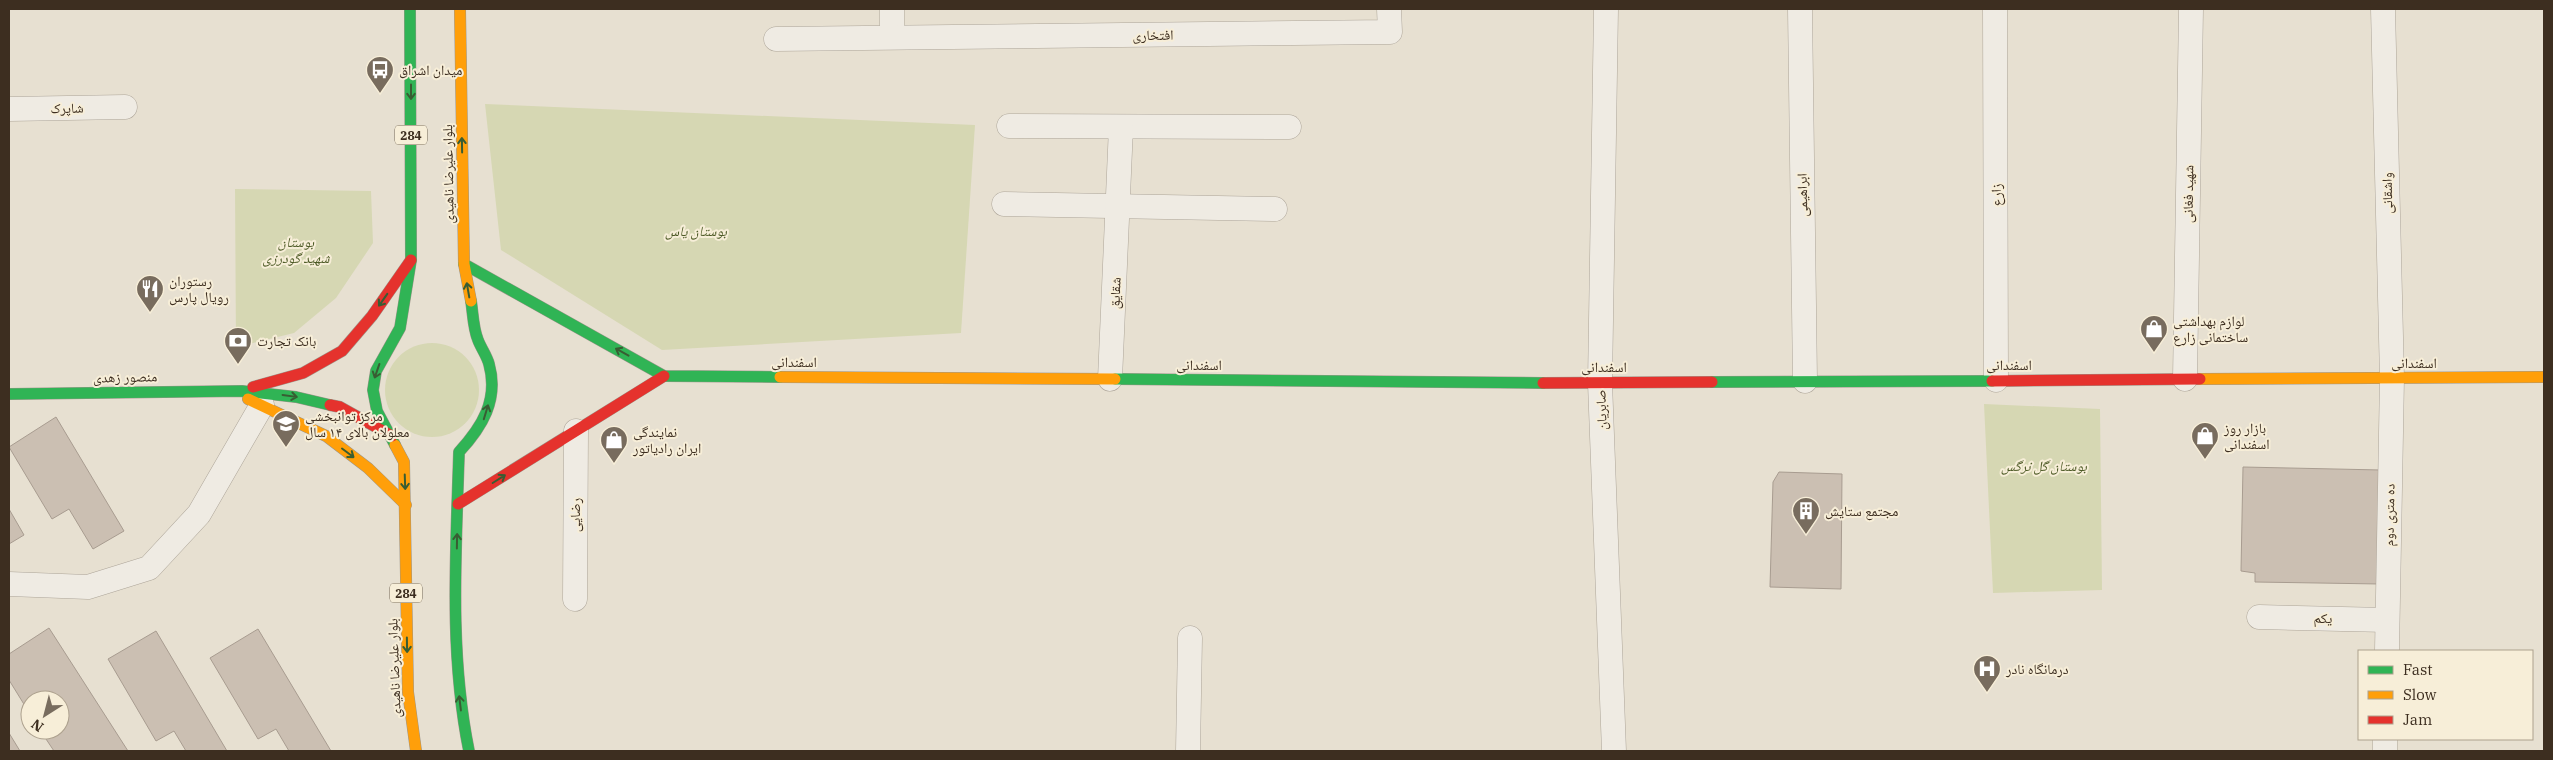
<svg xmlns="http://www.w3.org/2000/svg" width="2553" height="760" font-family="'IBM Plex Serif','Noto Naskh Arabic',serif">
  <style>
    .green { fill: #d6d7b3 }
    .building { fill: #cbbfb2; stroke: #a89c90 }
    .lines { fill: none; stroke-linecap: round; stroke-linejoin: round }
    .street-casing { stroke: #ada599; stroke-width: 25 }
    .fast-casing { stroke: #9c958a; stroke-width: 12 }
    .slow-casing { stroke: #9c958a; stroke-width: 12 }
    .jam-casing { stroke: #9c958a; stroke-width: 12 }
    .street { stroke: #efebe3; stroke-width: 24 }
    .fast { stroke: #30b455; stroke-width: 11 }
    .slow { stroke: #ff9f0a; stroke-width: 11 }
    .jam { stroke: #e5322d; stroke-width: 11 }
    .oneway { stroke: #385d33 }
    .labels { text-anchor: middle; dominant-baseline: central; stroke-width: 4; stroke-linejoin: round; paint-order: stroke }
    .shield { fill: #f7eed8; stroke: #756857; stroke-width: 1 }
    .shield-label { font-size: 12px; font-weight: bold; fill: #3d2e20 }
    .street-label { font-size: 14px; fill: #3d2e20; stroke: #f7eed8 }
    .poi-label { font-size: 14px; fill: #3d2e20; stroke: #f7eed8; text-anchor: start }
    .park-label { font-size: 14px; font-style: italic; fill: #4d5a26; stroke: #f7eed8 }
  </style>
  <rect width="100%" height="100%" fill="#e7e0d1"/>
  <g class="green">
    <path d="M485,104L975,125L961,333L662,350L501,250Z"/>
    <path d="M235,189L371,191L373,243L336,298L294,333L236,347Z"/>
    <circle cx="432" cy="390" r="47"/>
    <path d="M1984,404L2100,409L2102,590L1993,593Z"/>
  </g>
  <g class="building">
    <path d="M56,417L124,531L93,549L69,509L52,519L9,447Z"/>
    <path d="M2243,467L2381,470L2380,584L2255,582V573L2241,571Z"/>
    <path d="M1779,472L1842,474L1841,589L1770,587L1773,482Z"/>
    <path d="M9,509L24,535L9,544Z"/>
    <path d="M49,628L128,751H54L40,730H60V700H30V714L9,680V654Z"/>
    <path d="M258,629L331,751H289L276,729L258,739L210,658Z"/>
    <path d="M156,631L227,751H186L174,731L156,741L108,659Z"/>
    <path d="M9,733L20,751H9Z"/>
  </g>
  <g class="lines">
    <defs>
      <g id="street">
        <path d="M892,9V37"/>
        <path d="M1606,9L1600,383L1614,751"/>
        <path d="M1800,9L1805,381"/>
        <path d="M1995,9L1996,380"/>
        <path d="M2383,9L2392,378L2387,651"/>
        <path d="M776,39L1390,32L1389,9"/>
        <path d="M9,109L125,107"/>
        <path d="M1009,126L1289,127"/>
        <path d="M1004,204L1275,209"/>
        <path d="M1110,379L1121,127"/>
        <path d="M2185,379L2191,9"/>
        <path d="M9,584L88,587L149,568L199,514L262,405"/>
        <path d="M575,599L576,431"/>
        <path d="M2259,617L2387,620"/>
        <path d="M1188,751L1190,638"/>
        <path d="M2385,751V739"/>
      </g>
      <g id="fast">
        <path d="M464,264L664,376L780,377"/>
        <path d="M1115,379L1543,383"/>
        <path d="M1712,382L1992,381"/>
        <path d="M9,394L242,391L296,397L330,405"/>
        <path d="M395,445L377,411L373,390L376,371L400,328L411,260L410,9"/>
        <path d="M469,751C449,652 456,553 459,452C482,427 499,400 489,364C487,356 481,348 478,340C473,328 473,313 471,301"/>
      </g>
      <g id="slow">
        <path d="M460,9L464,264L471,301"/>
        <path d="M780,377L1115,379"/>
        <path d="M2200,379L2544,377"/>
        <path d="M248,399L326,436L368,468L406,505"/>
        <path d="M395,445L404,462L408,692L416,751"/>
      </g>
      <g id="jam">
        <path d="M1992,381L2200,379"/>
        <path d="M1543,383L1712,382"/>
        <path d="M253,387L303,373L342,351L372,316L411,260"/>
        <path d="M330,405L340,407L392,436"/>
        <path d="M458,504L664,376"/>
      </g>
    </defs>
    <use href="#street" class="street-casing"/>
    <use href="#fast" class="fast-casing"/>
    <use href="#slow" class="slow-casing"/>
    <use href="#jam" class="jam-casing"/>
    <use href="#street" class="street"/>
    <use href="#fast" class="fast"/>
    <use href="#slow" class="slow"/>
    <use href="#jam" class="jam"/>
  </g>
  <defs><path id="oneway-shaft" d="M-6 0H5M1.5-3L5.5 0L1.5 3" fill="none" stroke-width="1.6" stroke-linecap="round" stroke-linejoin="round" transform="scale(1.25)"/></defs>
  <g class="oneway">
    <use href="#oneway-shaft" transform="translate(411 92) rotate(90)"/>
    <use href="#oneway-shaft" transform="translate(462 145) rotate(-91)"/>
    <use href="#oneway-shaft" transform="translate(468 290) rotate(-100)"/>
    <use href="#oneway-shaft" transform="translate(383 300) rotate(125)"/>
    <use href="#oneway-shaft" transform="translate(622 352) rotate(-151)"/>
    <use href="#oneway-shaft" transform="translate(377 371) rotate(109)"/>
    <use href="#oneway-shaft" transform="translate(290 396) rotate(8)"/>
    <use href="#oneway-shaft" transform="translate(486 412) rotate(-73)"/>
    <use href="#oneway-shaft" transform="translate(348 453) rotate(37)"/>
    <use href="#oneway-shaft" transform="translate(499 479) rotate(-32)"/>
    <use href="#oneway-shaft" transform="translate(405 482) rotate(88)"/>
    <use href="#oneway-shaft" transform="translate(457 541) rotate(-89)"/>
    <use href="#oneway-shaft" transform="translate(407 645) rotate(89)"/>
    <use href="#oneway-shaft" transform="translate(460 703) rotate(-97)"/>
  </g>
  <defs>
    <symbol id="bus-pin" viewBox="-11 -11 22 30"><path d="M0 17L-7.5 6A9.5 9.5 0 1 1 7.5 6Z" fill="#786c5e" stroke="#f7eed8"/><path d="M-5-6H5V4H4V6H2V4H-2V6H-4V4H-5ZM-3.5-4V0h7V-4ZM-3.5 1.2v1.5H-2V1.2ZM2 1.2v1.5H3.5V1.2Z" fill="#fff"/></symbol>
    <symbol id="restaurant-pin" viewBox="-11 -11 22 30"><path d="M0 17L-7.5 6A9.5 9.5 0 1 1 7.5 6Z" fill="#786c5e" stroke="#f7eed8"/><path d="M-5-6h1v4h1v-4h1v4h1v-4h1v5L-1.5 .5V6h-2V.5L-5-1ZM5-6V6H3V1.5H1.5Q1.5-4 5-6Z" fill="#fff"/></symbol>
    <symbol id="shop-pin" viewBox="-11 -11 22 30"><path d="M0 17L-7.5 6A9.5 9.5 0 1 1 7.5 6Z" fill="#786c5e" stroke="#f7eed8"/><path d="M-5-2.5h2.3a2.7 3.5 0 0 1 5.4 0H5L5.5 6h-11ZM-1.5-2.5h3a1.5 2.3 0 0 0-3 0Z" fill="#fff"/></symbol>
    <symbol id="bank-pin" viewBox="-11 -11 22 30"><path d="M0 17L-7.5 6A9.5 9.5 0 1 1 7.5 6Z" fill="#786c5e" stroke="#f7eed8"/><path d="M-6-4H6V4H-6ZM0-2.3a2.3 2.3 0 1 0 0 4.6a2.3 2.3 0 1 0 0-4.6Z" fill="#fff"/></symbol>
    <symbol id="school-pin" viewBox="-11 -11 22 30"><path d="M0 17L-7.5 6A9.5 9.5 0 1 1 7.5 6Z" fill="#786c5e" stroke="#f7eed8"/><path d="M0-5L7-2L0 1L-7-2ZM-4 1L0 2.5L4 1V4Q0 6-4 4Z" fill="#fff"/></symbol>
    <symbol id="building-pin" viewBox="-11 -11 22 30"><path d="M0 17L-7.5 6A9.5 9.5 0 1 1 7.5 6Z" fill="#786c5e" stroke="#f7eed8"/><path d="M-4-6H4V6H1V3H-1V6H-4ZM-2.5-4.3h1.7v1.8h-1.7ZM.8-4.3h1.7v1.8H.8ZM-2.5-1h1.7V.8h-1.7ZM.8-1h1.7V.8H.8Z" fill="#fff"/></symbol>
    <symbol id="hospital-pin" viewBox="-11 -11 22 30"><path d="M0 17L-7.5 6A9.5 9.5 0 1 1 7.5 6Z" fill="#786c5e" stroke="#f7eed8"/><path d="M-5-5h3v3.5h4V-5h3V5h-3V1.5h-4V5h-3Z" fill="#fff"/></symbol>
  </defs>
  <g fill-rule="evenodd">
    <use href="#bus-pin" x="364" y="54" width="32" height="43"/>
    <use href="#restaurant-pin" x="134" y="273" width="32" height="43"/>
    <use href="#shop-pin" x="2138" y="313" width="32" height="43"/>
    <use href="#bank-pin" x="222" y="325" width="32" height="43"/>
    <use href="#school-pin" x="270" y="408" width="32" height="43"/>
    <use href="#shop-pin" x="2189" y="420" width="32" height="43"/>
    <use href="#shop-pin" x="598" y="424" width="32" height="43"/>
    <use href="#building-pin" x="1790" y="495" width="32" height="43"/>
    <use href="#hospital-pin" x="1971" y="653" width="32" height="43"/>
  </g>
  <g class="labels">
    <g class="shield">
      <rect x="395" y="125.5" width="32" height="19" rx="4"/>
      <rect x="390" y="583.5" width="32" height="19" rx="4"/>
    </g>
    <g class="shield-label">
      <text x="411" y="135">284</text>
      <text x="406" y="593">284</text>
    </g>
    <g class="street-label">
      <text transform="translate(1153 35) rotate(-1)">افتخاری</text>
      <text transform="translate(67 108) rotate(-1)">شاپرک</text>
      <text transform="translate(448 174) rotate(-91)">بلوار علیرضا ناهیدی</text>
      <text transform="translate(2387 193) rotate(-91)">واشقانی</text>
      <text transform="translate(2188 194) rotate(-89)">شهید فغانی</text>
      <text transform="translate(1802 195) rotate(-91)">ابراهیمی</text>
      <text transform="translate(1996 195) rotate(-90)">زارع</text>
      <text transform="translate(1115 293) rotate(-87)">شقایق</text>
      <text x="794" y="362">اسفندانی</text>
      <text x="2414" y="363">اسفندانی</text>
      <text x="1199" y="365">اسفندانی</text>
      <text x="2009" y="365">اسفندانی</text>
      <text x="1604" y="367">اسفندانی</text>
      <text transform="translate(125 377) rotate(-1)">منصور زهدی</text>
      <text transform="translate(1601 410) rotate(-92)">صابریان</text>
      <text transform="translate(575 515) rotate(-90)">رضایی</text>
      <text transform="translate(2389 515) rotate(-89)">ده متری دوم</text>
      <text transform="translate(2323 618) rotate(1)">یکم</text>
      <text transform="translate(394 668) rotate(-92)">بلوار علیرضا ناهیدی</text>
    </g>
    <g class="poi-label">
      <text x="399" y="70">میدان اشراق</text>
      <text x="169" y="281">رستوران<tspan x="169" dy="16">رویال پارس</tspan></text>
      <text x="2173" y="321">لوازم بهداشتی<tspan x="2173" dy="16">ساختمانی زارع</tspan></text>
      <text x="257" y="341">بانک تجارت</text>
      <text x="305" y="416">مرکز توانبخشی<tspan x="305" dy="16">معلولان بالای ۱۴ سال</tspan></text>
      <text x="2224" y="428">بازار روز<tspan x="2224" dy="16">اسفندانی</tspan></text>
      <text x="633" y="432">نمایندگی<tspan x="633" dy="16">ایران رادیاتور</tspan></text>
      <text x="1825" y="511">مجتمع ستایش</text>
      <text x="2006" y="669">درمانگاه نادر</text>
    </g>
    <g class="park-label">
      <text x="696" y="231">بوستان یاس</text>
      <text x="296" y="242">بوستان<tspan x="296" dy="16">شهید گودرزی</tspan></text>
      <text x="2044" y="466">بوستان گل نرگس</text>
    </g>
  </g>
  <rect width="2553" height="760" fill="none" stroke="#3d2e20" stroke-width="20"/>
  <rect x="2358" y="650" width="175" height="90" fill="#f7eed8" stroke="#ada18e"/>
  <rect x="2368" y="666" width="25" height="8" fill="#30b455" stroke="#ada18e"/>
  <text x="2403" y="675" font-size="15" fill="#3d2e20">Fast</text>
  <rect x="2368" y="691" width="25" height="8" fill="#ff9f0a" stroke="#ada18e"/>
  <text x="2403" y="700" font-size="15" fill="#3d2e20">Slow</text>
  <rect x="2368" y="716" width="25" height="8" fill="#e5322d" stroke="#ada18e"/>
  <text x="2403" y="725" font-size="15" fill="#3d2e20">Jam</text>
  <g transform="translate(45 715) rotate(216)"><circle r="24" fill="#f7eed8" stroke="#ada18e"/>
  <path d="M0-4L9 19L0 12L-9 19Z" fill="#786c5e"/>
  <text y="-8" font-size="14" font-weight="bold" text-anchor="middle" fill="#3d2e20">N</text>
  </g>
</svg>
